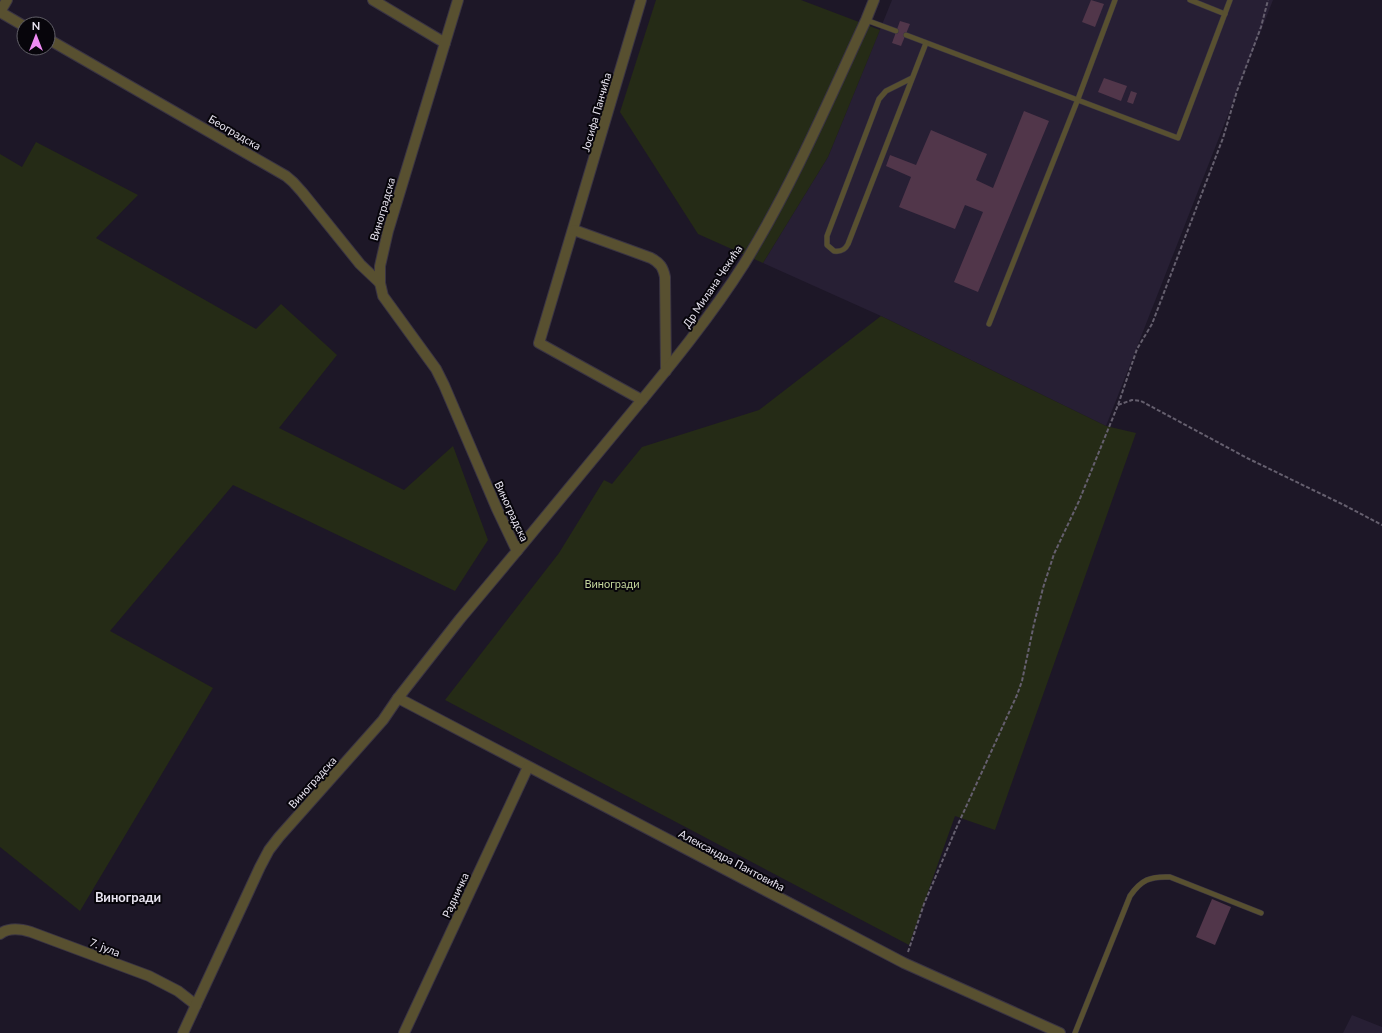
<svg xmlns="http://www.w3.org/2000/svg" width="1382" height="1033" font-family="Lato,sans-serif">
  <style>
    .built { fill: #271f34 }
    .green { fill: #252b16 }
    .building { fill: #51364a }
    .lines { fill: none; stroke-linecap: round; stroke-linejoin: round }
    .service-casing { stroke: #3a3443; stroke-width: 6 }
    .minor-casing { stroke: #3a3443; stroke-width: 12 }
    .path { stroke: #655f6e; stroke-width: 2; stroke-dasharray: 4 2; stroke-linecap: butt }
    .service { stroke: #585030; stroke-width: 5 }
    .minor { stroke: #585030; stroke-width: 10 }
    .labels { text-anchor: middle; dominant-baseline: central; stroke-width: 4; stroke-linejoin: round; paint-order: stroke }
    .street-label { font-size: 11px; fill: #e9e5f1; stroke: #07050b }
    .park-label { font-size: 11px; fill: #c3d59c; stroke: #07050b }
    .quarter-label { font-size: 13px; font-weight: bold; fill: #e9e5f1; stroke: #07050b }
  </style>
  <rect width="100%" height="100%" fill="#1d1727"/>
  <g class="built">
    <path d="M892,0H1273L1106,426L881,316L763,263L828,157Z"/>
    <path d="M1352,1015L1382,1027V1033H1343Z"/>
  </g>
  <g class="green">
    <path d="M656,0H801L880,30L828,157L763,263L698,234L620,112Z"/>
    <path d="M36,142L138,195L96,238L256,329L281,304L337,355L279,428L404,490L453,446L488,540L455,591L233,485L110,631L213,688L80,911L0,847V154L22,167Z"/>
    <path d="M881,316L1106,426L1136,433L995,830L955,816L909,945L445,700L559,553L604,480L612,484L642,447L759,410Z"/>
  </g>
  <g class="building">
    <path d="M1091,0L1104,4L1095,27L1082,22Z"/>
    <path d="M900,21L910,24L901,46L892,43Z"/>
    <path d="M1104,78L1127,86L1121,101L1098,92Z"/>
    <path d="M1131,91L1137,93L1133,104L1127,102Z"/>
    <path d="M1024,111L1049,121L978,292L954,282L983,212L965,205L955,229L899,207L911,177L886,166L890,155L916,165L931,130L987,154L976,180L993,188Z"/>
    <path d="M1212,899L1231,907L1215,945L1196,937Z"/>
  </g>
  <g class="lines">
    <defs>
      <g id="service">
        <path d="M1190,0L1225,14"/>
        <path d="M866,20L896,31"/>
        <path d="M906,35L1178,138L1230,0"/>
        <path d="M912,78L886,91L879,99L827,236V245L834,251C840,252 845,250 848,244L926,43"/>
        <path d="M989,324L1078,99L1115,0"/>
        <path d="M1075,1033L1130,896C1141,880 1150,876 1170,877L1261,913"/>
      </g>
      <g id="minor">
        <path d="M7,0L0,12L24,26"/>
        <path d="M373,0L445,43"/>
        <path d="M641,0L539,343L642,400"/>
        <path d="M48,39L286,176L293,182L302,192L360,264L380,283"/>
        <path d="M574,230L651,258C660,263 663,267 665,277L666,371"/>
        <path d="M517,551C555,505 593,459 632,412C671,365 711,316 744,264C792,186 828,102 866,20L874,0"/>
        <path d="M398,698L904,963L1060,1033"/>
        <path d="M0,934C9,927 21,929 31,932L149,976L178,991L196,1005"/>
        <path d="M183,1033L260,867L269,850L279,837L383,720L398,698L460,619L517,551L497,509L444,385L436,369L383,296L380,283V266L388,231L458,0"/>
        <path d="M404,1033L528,767"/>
      </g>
    </defs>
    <use href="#service" class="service-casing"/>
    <use href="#minor" class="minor-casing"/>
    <g class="path">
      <path d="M1118,405L1132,400L1141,401L1247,458L1344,505L1382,525"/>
      <path d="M908,952L924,904L955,831L1017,695L1022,681L1034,624L1043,588L1054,554L1079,501L1118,405L1137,349L1152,324L1223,138L1237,91L1261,27L1268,0"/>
    </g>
    <use href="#service" class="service"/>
    <use href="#minor" class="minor"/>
  </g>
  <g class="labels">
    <g class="street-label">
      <text transform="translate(596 112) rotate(-74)">Јосифа Панчића</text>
      <text transform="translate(235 132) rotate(30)">Београдска</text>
      <text transform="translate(382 209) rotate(-74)">Виноградска</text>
      <text transform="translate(712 286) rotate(-56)">Др Милана Чекића</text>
      <text transform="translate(512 511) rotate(65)">Виноградска</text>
      <text transform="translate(312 782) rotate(-48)">Виноградска</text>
      <text transform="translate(732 860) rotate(28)">Александра Пантовића</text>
      <text transform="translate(455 895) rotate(-65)">Радничка</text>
      <text transform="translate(105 947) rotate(21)">7. јула</text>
    </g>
    <g class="park-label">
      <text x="612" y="583">Виногради</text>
    </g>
    <g class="quarter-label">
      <text x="128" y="897">Виногради</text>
    </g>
  </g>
  <g transform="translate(36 36)"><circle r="19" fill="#07050b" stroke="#615f67"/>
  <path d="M0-3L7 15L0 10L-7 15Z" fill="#f08bf5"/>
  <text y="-6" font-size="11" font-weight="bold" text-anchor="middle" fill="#e9e5f1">N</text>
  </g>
</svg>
